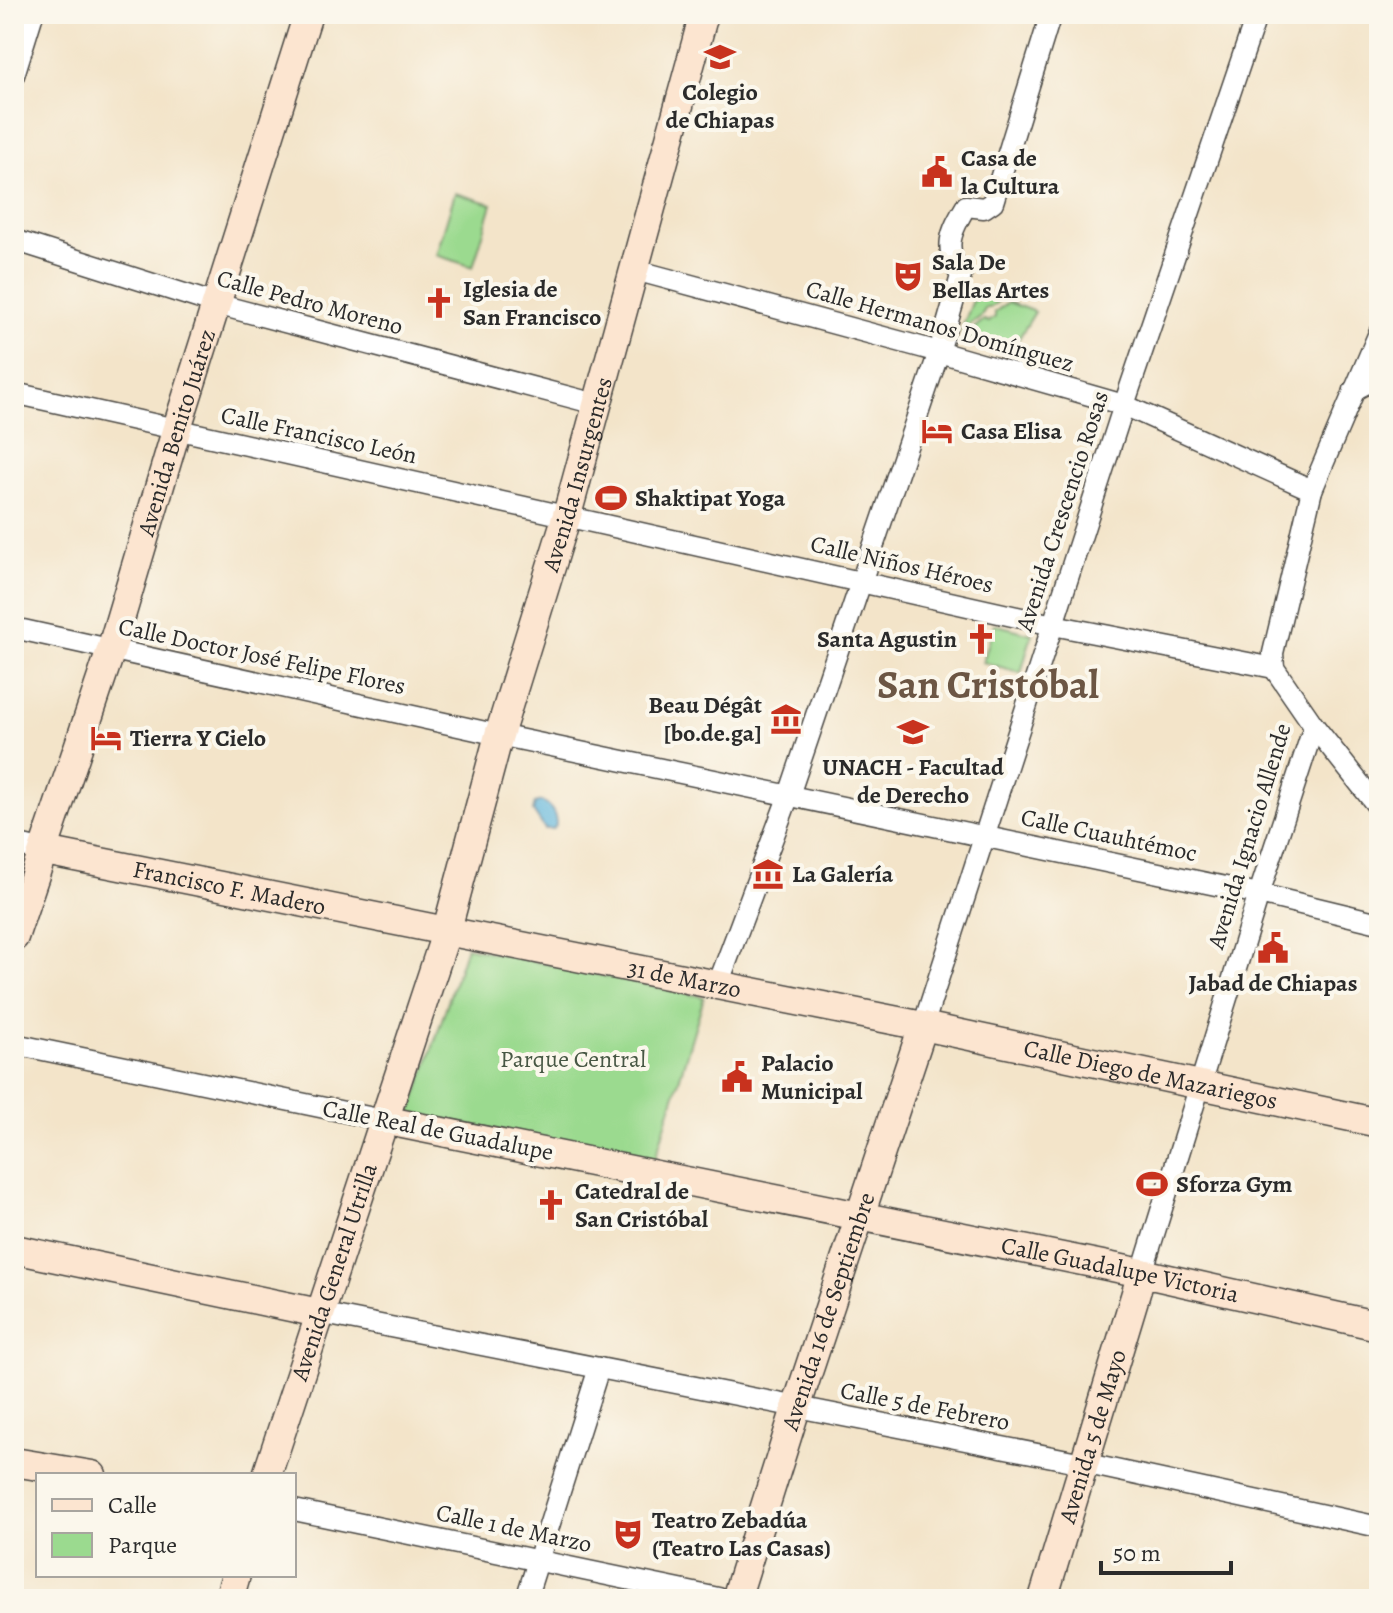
<svg xmlns="http://www.w3.org/2000/svg" width="1393" height="1613" font-family="Alegreya,serif">
  <style>
    .green { fill: #9bda8f; stroke: #63825d; stroke-width: 2 }
    .water { fill: #60b6dc; stroke: #467084; stroke-width: 2 }
    .lines { fill: none; stroke-linecap: round; stroke-linejoin: round }
    .street-casing { stroke: #494743; stroke-width: 23 }
    .secondary-casing { stroke: #494743; stroke-width: 31 }
    .street { stroke: #fff; stroke-width: 20 }
    .secondary { stroke: #fce5d0; stroke-width: 28 }
    .labels { text-anchor: middle; dominant-baseline: central; stroke-width: 8; stroke-linejoin: round; paint-order: stroke }
    .poi-label { font-size: 24px; font-weight: bold; fill: #2b2b2b; stroke: #fbf7ec; text-anchor: start }
    .street-label { font-size: 24px; fill: #2b2b2b; stroke: #fbf7ec }
    .park-label { font-size: 24px; fill: #475744; stroke: #fbf7ec }
    .town-label { font-size: 40px; font-weight: bold; fill: #6c5644; stroke: #fbf7ec }
  </style>
  <rect width="100%" height="100%" fill="#fbf7ec"/>
  <filter id="ink" filterUnits="userSpaceOnUse"><feTurbulence type="fractalNoise" baseFrequency=".0125" numOctaves="2"/><feDisplacementMap in="SourceGraphic" scale="16" xChannelSelector="R" yChannelSelector="G"/><feConvolveMatrix kernelMatrix="1 2 1 2 8 2 1 2 1" color-interpolation-filters="sRGB"/></filter>
  <filter id="wash" filterUnits="userSpaceOnUse"><feTurbulence type="fractalNoise" baseFrequency=".006" numOctaves="4" result="noise"/><feDisplacementMap in="SourceGraphic" scale="32" xChannelSelector="R" yChannelSelector="G"/><feGaussianBlur stdDeviation="1.8" result="paint"/><feColorMatrix in="noise" values="0 0 0 0 0 0 0 0 0 0 0 0 0 0 0 0 0 1.4 0 .05"/><feComposite in="paint" operator="in"/></filter>
  <g filter="url(#wash)">
    <rect width="100%" height="100%" fill="#f3e4c9"/>
    <g class="green">
      <path d="M455,193L492,204L473,267L436,255Z"/>
      <path d="M977,290L1001,299L990,308H986L980,317L961,331Z"/>
      <path d="M1008,302L1035,312L1011,351L964,336L984,320L989,322L995,317V312Z"/>
      <path d="M994,624L1032,634L1021,673L983,662Z"/>
      <path d="M466,947L704,997L653,1166L411,1113Z"/>
    </g>
    <path class="water" d="M541,801C551,807 556,813 556,825L553,829H545L533,811L535,803Z"/>
  </g>
  <g filter="url(#ink)">
    <g class="lines">
      <defs>
        <g id="street">
          <path d="M14,75L33,14"/>
          <path d="M14,240L216,304L596,404"/>
          <path d="M635,270L939,352L1124,405L1312,490"/>
          <path d="M1379,333L1312,490L1273,653L1274,668L1314,726L1379,808"/>
          <path d="M1354,390L1379,377"/>
          <path d="M14,393L1053,625L1274,668"/>
          <path d="M14,628L499,735L1259,894L1379,923"/>
          <path d="M14,844L45,851"/>
          <path d="M717,987L789,795L939,352L961,276C943,248 950,233 966,206L984,208L993,202L1051,14"/>
          <path d="M923,1026L1124,405L1257,14"/>
          <path d="M14,1044L383,1120"/>
          <path d="M1142,1273L1259,894L1314,726"/>
          <path d="M319,1313L1083,1463L1379,1527"/>
          <path d="M294,1510L723,1599"/>
          <path d="M526,1599L599,1368"/>
        </g>
        <g id="secondary">
          <path id="s1" d="M45,851L923,1026L1379,1123"/>
          <path id="s2" d="M14,937L111,650L176,431L308,14"/>
          <path id="s3" d="M383,1120L1142,1273L1379,1326"/>
          <path d="M14,1249L319,1313"/>
          <path d="M14,1462L92,1475"/>
          <path id="s4" d="M267,1475L446,933L499,735L567,515L704,14"/>
          <path d="M229,1599L236,1575"/>
          <path id="s5" d="M736,1599L796,1408L923,1026"/>
          <path id="s6" d="M1043,1599L1142,1273"/>
        </g>
      </defs>
      <use href="#street" class="street-casing"/>
      <use href="#secondary" class="secondary-casing"/>
      <use href="#street" class="street"/>
      <use href="#secondary" class="secondary"/>
    </g>
  </g>
  <defs>
    <symbol id="school-bare" viewBox="-9 -9 18 18"><path d="M0-5L7-2L0 1L-7-2ZM-4 1L0 2.5L4 1V4Q0 6-4 4Z" fill="#c8321e" stroke="#fbf7ec" stroke-width="2.5" paint-order="stroke"/></symbol>
    <symbol id="civic-bare" viewBox="-9 -9 18 18"><path d="M-.6-6.5H3V-4.5H.6V-3L4-1V1h2V6H-6V1h2V-1L-.6-3ZM-1.2 2.5V6h2.4V2.5Z" fill="#c8321e" stroke="#fbf7ec" stroke-width="2.5" paint-order="stroke"/></symbol>
    <symbol id="theatre-bare" viewBox="-9 -9 18 18"><path d="M-5-5.5Q0-4 5-5.5V0Q5 5 0 6Q-5 5-5 0ZM-3.3-2.5H-1v1.5H-3.3ZM1-2.5H3.3v1.5H1ZM-2.8 1Q0 5.5 2.8 1Z" fill="#c8321e" stroke="#fbf7ec" stroke-width="2.5" paint-order="stroke"/></symbol>
    <symbol id="church-bare" viewBox="-9 -9 18 18"><path d="M-1.2-6h2.4v3.5h3.3v2.4h-3.3V6h-2.4V-.1h-3.3v-2.4h3.3Z" fill="#c8321e" stroke="#fbf7ec" stroke-width="2.5" paint-order="stroke"/></symbol>
    <symbol id="hotel-bare" viewBox="-9 -9 18 18"><path d="M-6-4.5h1.5V1H6V5H4.5V3h-9V5H-6ZM-4 0a1.8 1.8 0 1 1 3.6 0ZM.5 0V-2.5h3Q6-2.5 6 0Z" fill="#c8321e" stroke="#fbf7ec" stroke-width="2.5" paint-order="stroke"/></symbol>
    <symbol id="stadium-bare" viewBox="-9 -9 18 18"><path d="M0-5a6.5 5 0 1 0 0 10a6.5 5 0 1 0 0-10ZM-3.5-1.8h7v3.6h-7Z" fill="#c8321e" stroke="#fbf7ec" stroke-width="2.5" paint-order="stroke"/></symbol>
    <symbol id="museum-bare" viewBox="-9 -9 18 18"><path d="M0-6L6-3V-2H-6V-3ZM-5-1h2V3h-2ZM-1-1h2V3h-2ZM3-1h2V3H3ZM-6 4H6V6H-6Z" fill="#c8321e" stroke="#fbf7ec" stroke-width="2.5" paint-order="stroke"/></symbol>
    <symbol id="university-bare" viewBox="-9 -9 18 18"><path d="M0-5L7-2L0 1L-7-2ZM-4 1L0 2.5L4 1V4Q0 6-4 4Z" fill="#c8321e" stroke="#fbf7ec" stroke-width="2.5" paint-order="stroke"/></symbol>
  </defs>
  <g fill-rule="evenodd">
    <use href="#school-bare" x="698" y="35" width="44" height="44"/>
    <use href="#civic-bare" x="915" y="150" width="44" height="44"/>
    <use href="#theatre-bare" x="886" y="254" width="44" height="44"/>
    <use href="#church-bare" x="417" y="281" width="44" height="44"/>
    <use href="#hotel-bare" x="915" y="409" width="44" height="44"/>
    <use href="#stadium-bare" x="589" y="476" width="44" height="44"/>
    <use href="#church-bare" x="959" y="617" width="44" height="44"/>
    <use href="#museum-bare" x="764" y="697" width="44" height="44"/>
    <use href="#university-bare" x="891" y="710" width="44" height="44"/>
    <use href="#hotel-bare" x="84" y="716" width="44" height="44"/>
    <use href="#museum-bare" x="746" y="852" width="44" height="44"/>
    <use href="#civic-bare" x="1251" y="926" width="44" height="44"/>
    <use href="#civic-bare" x="715" y="1055" width="44" height="44"/>
    <use href="#stadium-bare" x="1130" y="1162" width="44" height="44"/>
    <use href="#church-bare" x="529" y="1183" width="44" height="44"/>
    <use href="#theatre-bare" x="606" y="1512" width="44" height="44"/>
  </g>
  <g class="labels">
    <g class="poi-label">
      <text x="720" y="92" text-anchor="middle">Colegio<tspan x="720" dy="28">de Chiapas</tspan></text>
      <text x="961" y="158">Casa de<tspan x="961" dy="28">la Cultura</tspan></text>
      <text x="932" y="262">Sala De<tspan x="932" dy="28">Bellas Artes</tspan></text>
      <text x="463" y="289">Iglesia de<tspan x="463" dy="28">San Francisco</tspan></text>
      <text x="961" y="431">Casa Elisa</text>
      <text x="635" y="498">Shaktipat Yoga</text>
      <text x="957" y="639" text-anchor="end">Santa Agustin</text>
      <text x="762" y="705" text-anchor="end">Beau Dégât<tspan x="762" dy="28">[bo.de.ga]</tspan></text>
      <text x="130" y="738">Tierra Y Cielo</text>
      <text x="913" y="767" text-anchor="middle">UNACH - Facultad<tspan x="913" dy="28">de Derecho</tspan></text>
      <text x="792" y="874">La Galería</text>
      <text x="1273" y="983" text-anchor="middle">Jabad de Chiapas</text>
      <text x="761" y="1063">Palacio<tspan x="761" dy="28">Municipal</tspan></text>
      <text x="1176" y="1184">Sforza Gym</text>
      <text x="575" y="1191">Catedral de<tspan x="575" dy="28">San Cristóbal</tspan></text>
      <text x="652" y="1520">Teatro Zebadúa<tspan x="652" dy="28">(Teatro Las Casas)</tspan></text>
    </g>
    <g class="street-label">
      <text transform="translate(310 302) rotate(15)">Calle Pedro Moreno</text>
      <text transform="translate(940 326) rotate(16)">Calle Hermanos Domínguez</text>
      <text stroke="none"><textPath href="#s2" startOffset="530">Avenida Benito Juárez</textPath></text>
      <text transform="translate(319 435) rotate(12)">Calle Francisco León</text>
      <text stroke="none"><textPath href="#s4" startOffset="1048">Avenida Insurgentes</textPath></text>
      <text transform="translate(1062 511) rotate(-72)">Avenida Crescencio Rosas</text>
      <text transform="translate(902 564) rotate(13)">Calle Niños Héroes</text>
      <text transform="translate(262 656) rotate(12)">Calle Doctor José Felipe Flores</text>
      <text transform="translate(1109 835) rotate(12)">Calle Cuauhtémoc</text>
      <text transform="translate(1249 836) rotate(-73)">Avenida Ignacio Allende</text>
      <text stroke="none"><textPath href="#s1" startOffset="188">Francisco F. Madero</textPath></text>
      <text stroke="none"><textPath href="#s1" startOffset="652">31 de Marzo</textPath></text>
      <text stroke="none"><textPath href="#s1" startOffset="1128">Calle Diego de Mazariegos</textPath></text>
      <text transform="translate(438 1130) rotate(11)">Calle Real de Guadalupe</text>
      <text stroke="none"><textPath href="#s3" startOffset="752">Calle Guadalupe Victoria</textPath></text>
      <text stroke="none"><textPath href="#s4" startOffset="214">Avenida General Utrilla</textPath></text>
      <text stroke="none"><textPath href="#s5" startOffset="302">Avenida 16 de Septiembre</textPath></text>
      <text transform="translate(925 1406) rotate(11)">Calle 5 de Febrero</text>
      <text stroke="none"><textPath href="#s6" startOffset="170">Avenida 5 de Mayo</textPath></text>
      <text transform="translate(514 1528) rotate(12)">Calle 1 de Marzo</text>
    </g>
    <g class="park-label">
      <text x="573" y="1059">Parque Central</text>
    </g>
    <g class="town-label">
      <text x="988" y="684">San Cristóbal</text>
    </g>
  </g>
  <rect width="1393" height="1613" fill="none" stroke="#fbf7ec" stroke-width="48"/>
  <rect x="36" y="1473" width="260" height="104" fill="#fbf7ec" stroke="#a8a59f" stroke-width="2"/>
  <rect x="52" y="1499" width="40" height="12" fill="#fce5d0" stroke="#a8a59f" stroke-width="2"/>
  <text x="108" y="1513" font-size="24" fill="#2b2b2b">Calle</text>
  <rect x="52" y="1533" width="40" height="24" fill="#9bda8f" stroke="#a8a59f" stroke-width="2"/>
  <text x="108" y="1553" font-size="24" fill="#2b2b2b">Parque</text>
  <path d="M1101 1561v12h130v-12" fill="none" stroke="#2b2b2b" stroke-width="4"/>
  <text x="1113" y="1561" font-size="24" fill="#2b2b2b" stroke="#fbf7ec" stroke-width="6" paint-order="stroke">50 m</text>
</svg>
